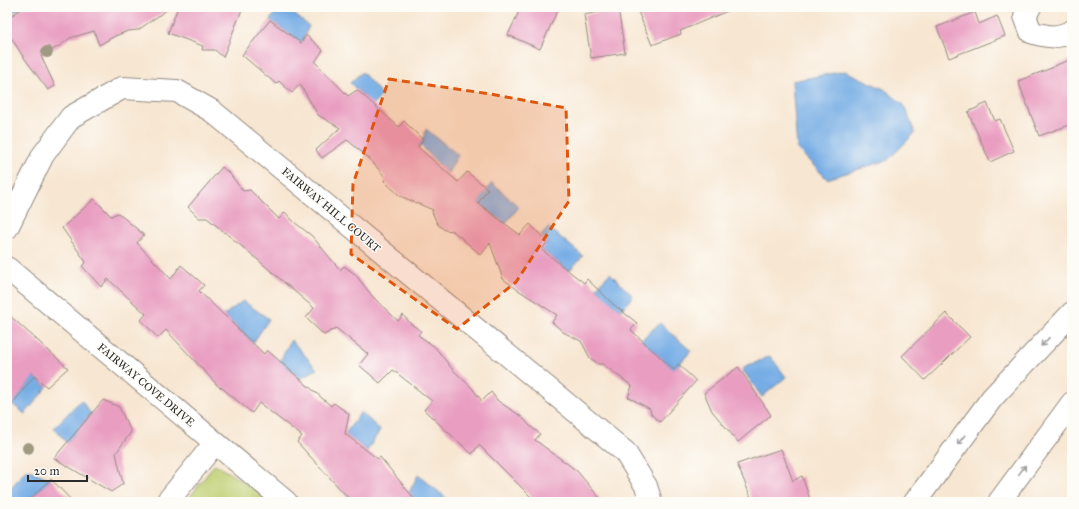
<svg xmlns="http://www.w3.org/2000/svg" width="1079" height="509" font-family="'IM FELL Great Primer',serif">
  <style>
    .green { fill: #bece70; stroke: #747c4e }
    .water { fill: #77ade5; stroke: #516c88 }
    .building { fill: #e99ec1 }
    .lines { fill: none; stroke-linecap: round; stroke-linejoin: round }
    .minor-casing { stroke: #91887e; stroke-width: 24 }
    .minor { stroke: #fff; stroke-width: 22 }
    .tree { fill: #9f9a81 }
    .oneway { stroke: #a0a0a0 }
    .marked { fill: #df570e; fill-opacity: 0.2; stroke: #df570e; stroke-width: 3; stroke-dasharray: 8 5; stroke-linejoin: round }
    .labels { text-anchor: middle; dominant-baseline: central; stroke-width: 3; stroke-linejoin: round; paint-order: stroke }
    .street-label { font-size: 11px; fill: #2b2b2b; stroke: #fdfcf7 }
  </style>
  <rect width="100%" height="100%" fill="#fdfcf7"/>
  <filter id="ink" filterUnits="userSpaceOnUse"><feTurbulence type="fractalNoise" baseFrequency=".025" numOctaves="2"/><feDisplacementMap in="SourceGraphic" scale="8" xChannelSelector="R" yChannelSelector="G"/><feConvolveMatrix kernelMatrix="1 2 1 2 8 2 1 2 1" color-interpolation-filters="sRGB"/></filter>
  <filter id="wash" filterUnits="userSpaceOnUse"><feTurbulence type="fractalNoise" baseFrequency=".012" numOctaves="4" result="noise"/><feDisplacementMap in="SourceGraphic" scale="16" xChannelSelector="R" yChannelSelector="G"/><feGaussianBlur stdDeviation="0.9" result="paint"/><feColorMatrix in="noise" values="0 0 0 0 0 0 0 0 0 0 0 0 0 0 0 0 0 1.4 0 .05"/><feComposite in="paint" operator="in"/></filter>
  <g filter="url(#wash)">
    <rect width="100%" height="100%" fill="#f7e6d1"/>
    <path class="green" d="M215,464L274,502H186Z"/>
    <g class="water">
      <path d="M7,7H22L7,16Z"/>
      <path d="M280,7H285L309,26L301,43L270,20Z"/>
      <path d="M845,71L884,89L904,105L915,133L888,160L827,179L797,149L792,81Z"/>
      <path d="M362,72L382,95L373,105L350,83Z"/>
      <path d="M426,129L458,155L448,173L420,145L418,147L423,140Z"/>
      <path d="M492,183L519,207L505,224L478,203Z"/>
      <path d="M548,227L583,256L569,271L542,250L547,242L541,235Z"/>
      <path d="M610,273L633,296L621,310L618,307L615,311L598,299L602,293L596,288Z"/>
      <path d="M243,301L269,319L253,343L224,315Z"/>
      <path d="M660,323L691,351L674,370L641,340Z"/>
      <path d="M291,340L317,369L300,379L280,361Z"/>
      <path d="M770,356L786,377L762,397L742,369Z"/>
      <path d="M34,376L47,387L25,414L12,404Z"/>
      <path d="M81,400L91,414L67,443L54,428Z"/>
      <path d="M361,412L380,430L367,451L345,434Z"/>
      <path d="M27,469L51,479L27,502H7V492Z"/>
      <path d="M418,475L450,501L449,502H404Z"/>
    </g>
    <g id="blocks">
      <g class="building">
        <path d="M24,7H171L138,30L128,31L115,36L99,45L94,31L70,38L61,45L41,56L55,86L48,90L22,55L7,31V19Z"/>
        <path d="M178,7H243L223,57L215,50H202L203,46L168,33Z"/>
        <path d="M521,7H559L540,49L508,35Z"/>
        <path d="M598,7H618L625,53L591,58L584,15L599,12Z"/>
        <path d="M636,7H737L680,31L681,34L652,45Z"/>
        <path d="M975,12L979,24L997,16L1005,36L949,58L937,27Z"/>
        <path d="M270,20L301,43L306,35L323,50L315,62L348,96L357,90L399,127L404,121L423,140L418,147L458,182L467,172L488,189L478,203L520,235L530,224L547,242L542,250L584,283L587,279L613,304L637,323L631,330L674,370L678,364L696,381L660,422L651,414L650,409L628,397L632,386L601,363L600,365L590,358L581,341L563,332L552,322L557,315L518,290L503,279L490,243L481,255L453,231L445,230L438,225L432,212L433,210L400,196L384,181L386,178L369,158L347,140L322,158L316,150L340,128L318,115L300,84L292,93L279,81L276,84L242,55Z"/>
        <path d="M1072,59V124L1039,136L1018,81L1054,67V66Z"/>
        <path d="M987,103L995,121L1000,119L1014,151L990,162L968,112Z"/>
        <path d="M222,167L230,174L243,191L250,190L279,219L285,212L294,222L312,236L340,270L344,266L355,274L373,297L398,321L403,315L411,324L421,331L418,335L435,347L453,370L472,388L482,401L491,392L498,401L522,417L530,426L540,434L535,440L577,471L603,502H536L479,445L472,454L424,410L432,401L393,370L380,383L359,365L368,354L336,328L324,335L306,318L314,308L250,253L207,218H199L188,207Z"/>
        <path d="M94,199L111,216L118,213L144,235L137,243L171,279L181,265L204,285L199,291L264,354L267,350L331,406L334,403L349,414L345,434L378,459L380,457L417,502H352L297,442L302,436L259,403L252,413L221,387L220,388L166,330L158,338L141,320L146,314L108,279L101,287L82,266L86,262L62,228Z"/>
        <path d="M7,313L68,368L47,387L34,376L7,411Z"/>
        <path d="M946,313L970,337L925,380L902,356Z"/>
        <path d="M738,367L771,415L738,442L712,411L704,393Z"/>
        <path d="M103,400L119,407L131,432L116,453L123,484L111,492L54,458Z"/>
        <path d="M781,449L793,481L802,476L811,502H753L737,464Z"/>
        <path d="M51,479L73,502H27Z"/>
      </g>
    </g>
  </g>
  <g filter="url(#ink)">
    <use href="#blocks" fill-opacity="0" stroke="#91887e" stroke-width="1"/>
    <g class="lines">
      <defs>
        <g id="minor">
          <path d="M1030,7L1025,16L1031,32C1047,37 1057,39 1072,31"/>
          <path d="M7,228L43,155L71,117L122,88L177,91L212,111L625,452L646,486L651,502"/>
          <path d="M7,268L286,502"/>
          <path d="M167,502L215,443"/>
          <path d="M915,502L992,398L1072,313"/>
          <path d="M999,502L1072,403"/>
        </g>
      </defs>
      <use href="#minor" class="minor-casing"/>
      <use href="#minor" class="minor"/>
    </g>
    <g class="tree">
      <circle cx="47" cy="52" r="6"/>
      <circle cx="28" cy="448" r="6"/>
    </g>
    <defs><path id="oneway-shaft" d="M-6 0H5M1.5-3L5.5 0L1.5 3" fill="none" stroke-width="1.6" stroke-linecap="round" stroke-linejoin="round"/></defs>
    <g class="oneway">
      <use href="#oneway-shaft" transform="translate(1045 342) rotate(133)"/>
      <use href="#oneway-shaft" transform="translate(961 440) rotate(127)"/>
      <use href="#oneway-shaft" transform="translate(1022 470) rotate(-54)"/>
    </g>
  </g>
  <path class="marked" d="M389,79L490,94L566,108L569,201L516,282L457,329L351,254L353,184Z"/>
  <g class="labels">
    <g class="street-label">
      <text transform="translate(331 210) rotate(40)">FAIRWAY HILL COURT</text>
      <text transform="translate(146 385) rotate(40)">FAIRWAY COVE DRIVE</text>
    </g>
  </g>
  <rect width="1079" height="509" fill="none" stroke="#fdfcf7" stroke-width="24"/>
  <path d="M28 475v6h59v-6" fill="none" stroke="#2b2b2b" stroke-width="2"/>
  <text x="34" y="475" font-size="12" fill="#2b2b2b" stroke="#fdfcf7" stroke-width="3" paint-order="stroke">20 m</text>
</svg>
